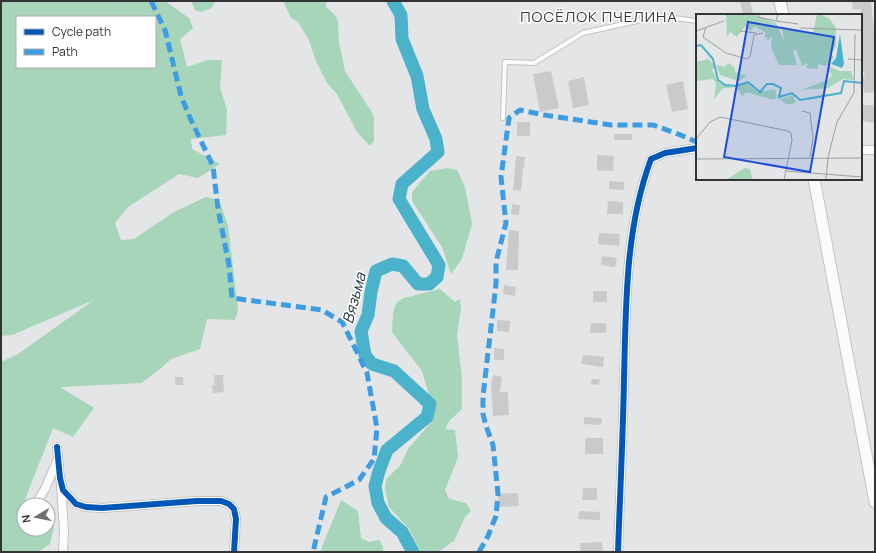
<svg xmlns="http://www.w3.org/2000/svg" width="876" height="553" font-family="Manrope,sans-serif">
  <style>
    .green { fill: #a6d5b9; fill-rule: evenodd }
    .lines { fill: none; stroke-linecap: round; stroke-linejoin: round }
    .river { stroke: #4ab3cb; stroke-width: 13 }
    .building { fill: #cacacc }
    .service-casing { stroke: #c2c3c4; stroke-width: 6 }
    .minor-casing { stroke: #c2c3c4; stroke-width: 10 }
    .secondary-casing { stroke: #c2c3c4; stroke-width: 13 }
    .path { stroke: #c5c5c7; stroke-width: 1.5; stroke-dasharray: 3 3; stroke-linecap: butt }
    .service { stroke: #fbfbfb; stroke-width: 4 }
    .minor { stroke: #fbfbfb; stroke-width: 8 }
    .secondary { stroke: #fbfbfb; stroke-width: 11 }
    .quiet { stroke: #3e9de2; stroke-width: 5; stroke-dasharray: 10 5; stroke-linecap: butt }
    .cycleway-casing { stroke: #fff; stroke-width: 8 }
    .cycleway { stroke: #0057b8; stroke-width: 6 }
    .labels { text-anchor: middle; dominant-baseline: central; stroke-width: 3; stroke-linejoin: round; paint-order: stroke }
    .neighbourhood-label { font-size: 15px; letter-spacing: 1px; fill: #34373a; stroke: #fff }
    .water-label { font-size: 15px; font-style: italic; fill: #1a2f35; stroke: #fff }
    .inset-river { fill: none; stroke: #4ab3cb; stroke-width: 2 }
    .inset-road { fill: none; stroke: #9c9e9f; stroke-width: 1 }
    .view { fill: #1d4ed8; fill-opacity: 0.15; stroke: #1d4ed8; stroke-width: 2 }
    .inset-edge { fill: none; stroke: #313334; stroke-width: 2 }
  </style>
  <rect width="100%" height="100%" fill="#e3e5e7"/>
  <g class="green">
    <path d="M1,1H165L189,18L193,28L180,39L187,67L207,60H222L220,87L227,110L226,135L191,139L192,149L220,164L198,178L179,174L128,207L115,223L121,240L134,239L174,212L206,197L219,200L228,225L238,310L235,320L207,319L200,349L171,359L159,370L141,383L60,387L94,408L73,437L53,428L26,497L23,513L24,529H48V520L54,526L50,544L38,552H1V362L18,354L94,300L12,335L1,336ZM17,17H155V67H17Z"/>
    <path d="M191,1H215L212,8L201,12L195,10Z"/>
    <path d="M283,1H326V7L336,16L338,22L339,42L345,71L371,111L374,118V141L370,146L357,132L337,94L327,83L315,59L309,40L298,22L291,18Z"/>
    <path d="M448,168L457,170L465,187L472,224L462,259L451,274L442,247L412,201V192L430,171Z"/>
    <path d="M440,289L455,302L460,299L461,308L457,335L462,379V409L450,420L445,429L455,430L458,457L445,490L449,499L466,503L471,511L465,517L454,541L439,551L421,552L409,529L389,507L385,489L386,479L400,466L408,449L433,420L431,402L422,371L392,332L393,313L396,303L404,298Z"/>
    <path d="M341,500L358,511L361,538L369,542L379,540L383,547V552H320Z"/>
  </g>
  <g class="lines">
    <path class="river" d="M393,1L401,15L402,39L417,76L423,109L436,139L438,152L402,184L399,199L439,265L437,277L429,284H418L403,266L392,264L376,271L371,292L368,315L361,331L365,355L372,364L394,371L430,404L427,417L387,450L379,471L375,486L378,503L386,518L402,532L413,552"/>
  </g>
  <g class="building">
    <path d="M740,1H750L753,13L743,15Z"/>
    <path d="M852,1H871L875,41V92L864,93L862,76H865L861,62V9L853,10Z"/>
    <path d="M551,71L559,108L540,112L533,74Z"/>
    <path d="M584,77L589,105L573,108L568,81Z"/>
    <path d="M683,81L688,109L672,112L666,85Z"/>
    <path d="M861,105H875V123L861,121Z"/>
    <rect x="517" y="122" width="13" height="14"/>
    <rect x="614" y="134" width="18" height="6"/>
    <path d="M597,155L614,156L613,171L597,170Z"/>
    <path d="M516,156L525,157L524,168H523L521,191L513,190Z"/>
    <path d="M609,181L624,182V190L609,189Z"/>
    <path d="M608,201L623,202V214H607Z"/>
    <path d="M512,204L520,205L519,215L511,214Z"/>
    <path d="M509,230L519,231L518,270H506Z"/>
    <path d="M599,233L620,234L619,246L598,244Z"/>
    <path d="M602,256L617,258L615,267L601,265Z"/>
    <path d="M504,285L516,287L515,296L503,294Z"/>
    <rect x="593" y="291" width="14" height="11"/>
    <path d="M497,320L510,321L509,332L497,331Z"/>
    <path d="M591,323H606V333H590Z"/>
    <path d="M494,348L504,349V360H494Z"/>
    <path d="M583,355L604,357L603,367L581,364Z"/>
    <path d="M214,375H223L224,392L213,393L212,385H215Z"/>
    <path d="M493,375L502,377L500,392H508L509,415L493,416L491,385Z"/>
    <rect x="175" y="377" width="8" height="8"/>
    <path d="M592,379H600L599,385L591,384Z"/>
    <path d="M584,417L602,418L601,425L584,424Z"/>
    <rect x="585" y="438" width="18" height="16"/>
    <path d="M583,488H597V500H582Z"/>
    <path d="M518,493L519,506L499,507L498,494Z"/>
    <path d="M579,511L600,512V520L578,519Z"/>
    <path d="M602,542L603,552H581L580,543Z"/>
  </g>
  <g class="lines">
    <defs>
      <path id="service" d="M503,118L505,62L534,63L583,33L659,16L697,21"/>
      <g id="minor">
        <path d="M861,150H875"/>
        <path d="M57,447L60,478L63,490L76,504L86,507L102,508L197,501H221L229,504L234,509L236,519L234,552"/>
        <path d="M61,487L64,529L63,552"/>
        <path d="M35,505L45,489L57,461"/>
        <path d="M618,552C620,494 623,436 624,379C626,305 625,229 651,159L665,153L697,148"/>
      </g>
      <g id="secondary">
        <path d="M780,1L783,15"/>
        <path d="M814,179L875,502"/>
      </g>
    </defs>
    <use href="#service" class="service-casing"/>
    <use href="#minor" class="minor-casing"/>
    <use href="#secondary" class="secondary-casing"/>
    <path class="path" d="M118,1L120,17"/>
    <use href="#service" class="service"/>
    <use href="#minor" class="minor"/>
    <use href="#secondary" class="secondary"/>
    <g class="quiet">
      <path d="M151,1L165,30L181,96L191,120L213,166L218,209L229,265L232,298L322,310L342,322L355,348L367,373L377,428L374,459L359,480L326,497L313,552"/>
      <path d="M479,552L488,536L496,516L498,494L493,445L486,426L483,414V396L496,284V262L506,223L501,177L509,118L520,110L544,115L611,125H653L678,134L697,142"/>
    </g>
    <defs>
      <g id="cycleway">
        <path d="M57,447L60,478L63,490L76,504L86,507L102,508L197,501H221L229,504L234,509L236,519L234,552"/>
        <path d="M618,552C620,494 623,436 624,379C626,305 625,229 651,159L665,153L697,148"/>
      </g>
    </defs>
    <use href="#cycleway" class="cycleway-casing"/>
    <use href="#cycleway" class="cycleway"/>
  </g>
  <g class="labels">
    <g class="neighbourhood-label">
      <text x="599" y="16">ПОСЁЛОК ПЧЕЛИНА</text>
    </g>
    <g class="water-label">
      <text transform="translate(354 298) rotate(-75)">Вязьма</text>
    </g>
  </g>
  <g transform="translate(696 14)">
    <rect width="166" height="166" fill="#e3e5e7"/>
    <path d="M30,0H56L80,9L88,27L86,13L117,19L121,0L125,1L133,4L140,14V32L135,41L138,43L130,52L122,50V55L111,54V49L106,52L100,35L97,37L101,51H83L75,34L76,22L72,26L68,22L70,19L58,12L55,17L49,12L41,23L34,18L31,23ZM13,45L19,53L16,56L23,69L37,74H27L18,85L20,69L17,65L0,67V48ZM32,49L39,54V58L51,62L43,67L24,61L20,51L29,53ZM132,52L144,57H155L158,66L147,65L132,74L105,76L132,66L136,61L131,55ZM52,69L61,78L79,75L81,83L78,86L50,78L46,82L40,73ZM97,81L100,88L96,90H90L83,85ZM49,154L54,155L57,166H30Z" fill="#a6d5b9"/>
    <path d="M144,20L148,50L146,54L135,50L140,44Z" fill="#4ab3cb"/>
    <path class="inset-river" d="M0,32L5,31L17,45L22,66L29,71L40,72L52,68L64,78L71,70H77L85,74L83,83L96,79L104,86L145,79L148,67L166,69"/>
    <path class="inset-road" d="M63,0L62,3L80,7L82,0M80,7L102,10M10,13L7,23L30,39L51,45L54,43L58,21L67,19M104,14L166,16M0,17L28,7M44,17L60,19M152,45L166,46M106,97L114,99L117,124L114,143M0,125L14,108L24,103L92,117L95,119L96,126L88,166M0,145L166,144M90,157L166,163M130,166L132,143L141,108L158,79L159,20"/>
    <path class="view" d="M52,8L138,23L114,158L28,143Z"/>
    <rect width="166" height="166" class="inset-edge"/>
  </g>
  <rect width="876" height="553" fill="none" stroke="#313334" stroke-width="4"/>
  <rect x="16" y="16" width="140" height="52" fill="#ffffff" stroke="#adadae"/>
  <rect x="24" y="29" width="20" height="6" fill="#0057b8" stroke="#adadae"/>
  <text x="52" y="36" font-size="12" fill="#313334">Cycle path</text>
  <rect x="24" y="49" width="20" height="6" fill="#3e9de2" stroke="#adadae"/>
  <text x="52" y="56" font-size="12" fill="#313334">Path</text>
  <g transform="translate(36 517) rotate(260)"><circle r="19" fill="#ffffff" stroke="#adadae"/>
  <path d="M0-3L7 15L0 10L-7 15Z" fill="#6f7173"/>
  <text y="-6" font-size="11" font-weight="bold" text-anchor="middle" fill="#313334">N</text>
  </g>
</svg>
